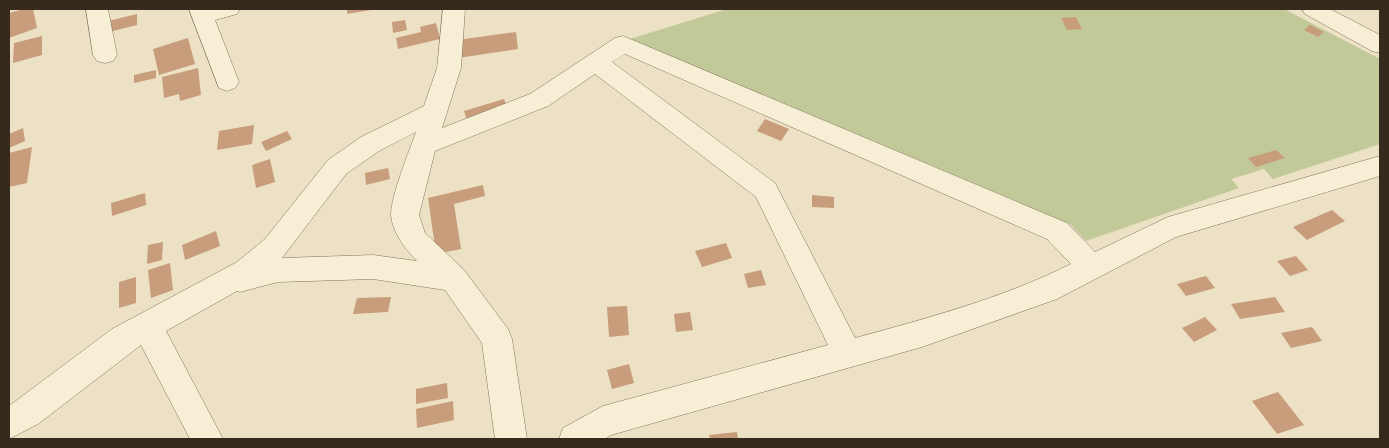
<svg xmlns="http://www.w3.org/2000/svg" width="1389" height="448" font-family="'Noto Serif',serif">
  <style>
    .green { fill: #c2c998 }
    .building { fill: #c89d7b }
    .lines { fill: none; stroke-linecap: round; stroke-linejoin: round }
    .minor-casing { stroke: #85725b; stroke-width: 1 }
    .minor { fill: #f7eed6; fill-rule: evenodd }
  </style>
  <rect width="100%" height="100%" fill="#ece1c4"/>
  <path class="green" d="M727,9H1284L1380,59V144L1273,179L1264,169L1231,179L1239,188L1086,241L1071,225L630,39Z"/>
  <g class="building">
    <path d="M24,9H33L37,28L9,38V13Z"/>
    <path d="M347,9H371V10L347,14Z"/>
    <path d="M137,14V25L109,32L108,21Z"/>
    <path d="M1076,17L1082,29L1067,30L1061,18Z"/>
    <path d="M405,20L407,30L393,33L392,22Z"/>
    <path d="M436,23L440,39L398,49L396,38L421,32L420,27Z"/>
    <path d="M1310,25L1324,32L1318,37L1304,30Z"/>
    <path d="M516,32L518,49L458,58L457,40Z"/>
    <path d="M42,36V55L13,63L14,43Z"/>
    <path d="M188,38L195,64L159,75L153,49Z"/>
    <path d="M198,68L201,95L180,101L179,94L164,98L162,77Z"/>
    <path d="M156,70V78L134,83V75Z"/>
    <path d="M504,99L509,113L468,124L464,111Z"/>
    <path d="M765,119L789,129L781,141L757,131Z"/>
    <path d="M254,125L252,144L217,150L219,131Z"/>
    <path d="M23,128L25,141L9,148V134Z"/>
    <path d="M287,131L292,139L266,151L261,142Z"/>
    <path d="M32,147L27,183L9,187V153Z"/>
    <path d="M1276,150L1285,158L1256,167L1248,158Z"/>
    <path d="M270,159L275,182L256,188L252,165Z"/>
    <path d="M388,168L390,179L366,185L365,173Z"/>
    <path d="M483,185L485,196L454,204L461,249L436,254L428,198Z"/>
    <path d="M145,193L146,205L112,216L111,203Z"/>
    <path d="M812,195L834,197V208L812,207Z"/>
    <path d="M1332,210L1345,221L1307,240L1293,227Z"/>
    <path d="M216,231L220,246L185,260L182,245Z"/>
    <path d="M163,242L162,260L147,264L148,245Z"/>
    <path d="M726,243L732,258L702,267L695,251Z"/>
    <path d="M1296,256L1308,270L1290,276L1277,261Z"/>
    <path d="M170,263L173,290L151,298L148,270Z"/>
    <path d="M761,270L766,285L748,288L744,274Z"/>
    <path d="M1206,276L1215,288L1186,296L1177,284Z"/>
    <path d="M136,277V303L119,308V282Z"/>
    <path d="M391,297L388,312L353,314L357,298Z"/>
    <path d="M1275,297L1285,312L1240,319L1231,304Z"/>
    <path d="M627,306L629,335L609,337L607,307Z"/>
    <path d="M690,312L693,330L676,332L674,314Z"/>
    <path d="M1205,317L1217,330L1194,342L1182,328Z"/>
    <path d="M1312,327L1322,341L1291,348L1281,333Z"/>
    <path d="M629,364L634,383L612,389L607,370Z"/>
    <path d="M447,383L448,398L416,404V389Z"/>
    <path d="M1278,392L1304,425L1277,434L1252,401Z"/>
    <path d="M453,401L454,420L417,428L416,409Z"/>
    <path d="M737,432L738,439H710L709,435Z"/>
  </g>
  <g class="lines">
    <defs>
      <g id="minor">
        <path d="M86,9H108L117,55L113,61L105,63L97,61L93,55Z"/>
        <path d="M189,9H240L237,14L215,20L239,82L235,88L227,91L219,88Z"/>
        <path d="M443,9H465L461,68L442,128L530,94L615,38L623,36L1067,223L1095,252L1168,217L1380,156V176L1176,237L1057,299L922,347L611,435L605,439H559L563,428L603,406L828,345L756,197L595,74L548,106L435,151L419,215L425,233L464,270L508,329L512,339L527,439H495L482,343L445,290L373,279L278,282L240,292L237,291L166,331L223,439H190L141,345L38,424L9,439V406L112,329L237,262L265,239L328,160L361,137L424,106L437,68ZM625,54L1047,239L1071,264C1003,298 928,318 855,338L775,183L612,62ZM416,132C409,152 391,195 391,215C392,232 406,250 417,261L373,255L282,258L346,174L379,151Z"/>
        <path d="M1302,9H1330L1380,35V53L1372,51L1305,14Z"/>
      </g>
    </defs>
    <use href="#minor" class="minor-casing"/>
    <use href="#minor" class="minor"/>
  </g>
  <rect width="1389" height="448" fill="none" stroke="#362a1e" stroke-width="20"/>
</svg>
